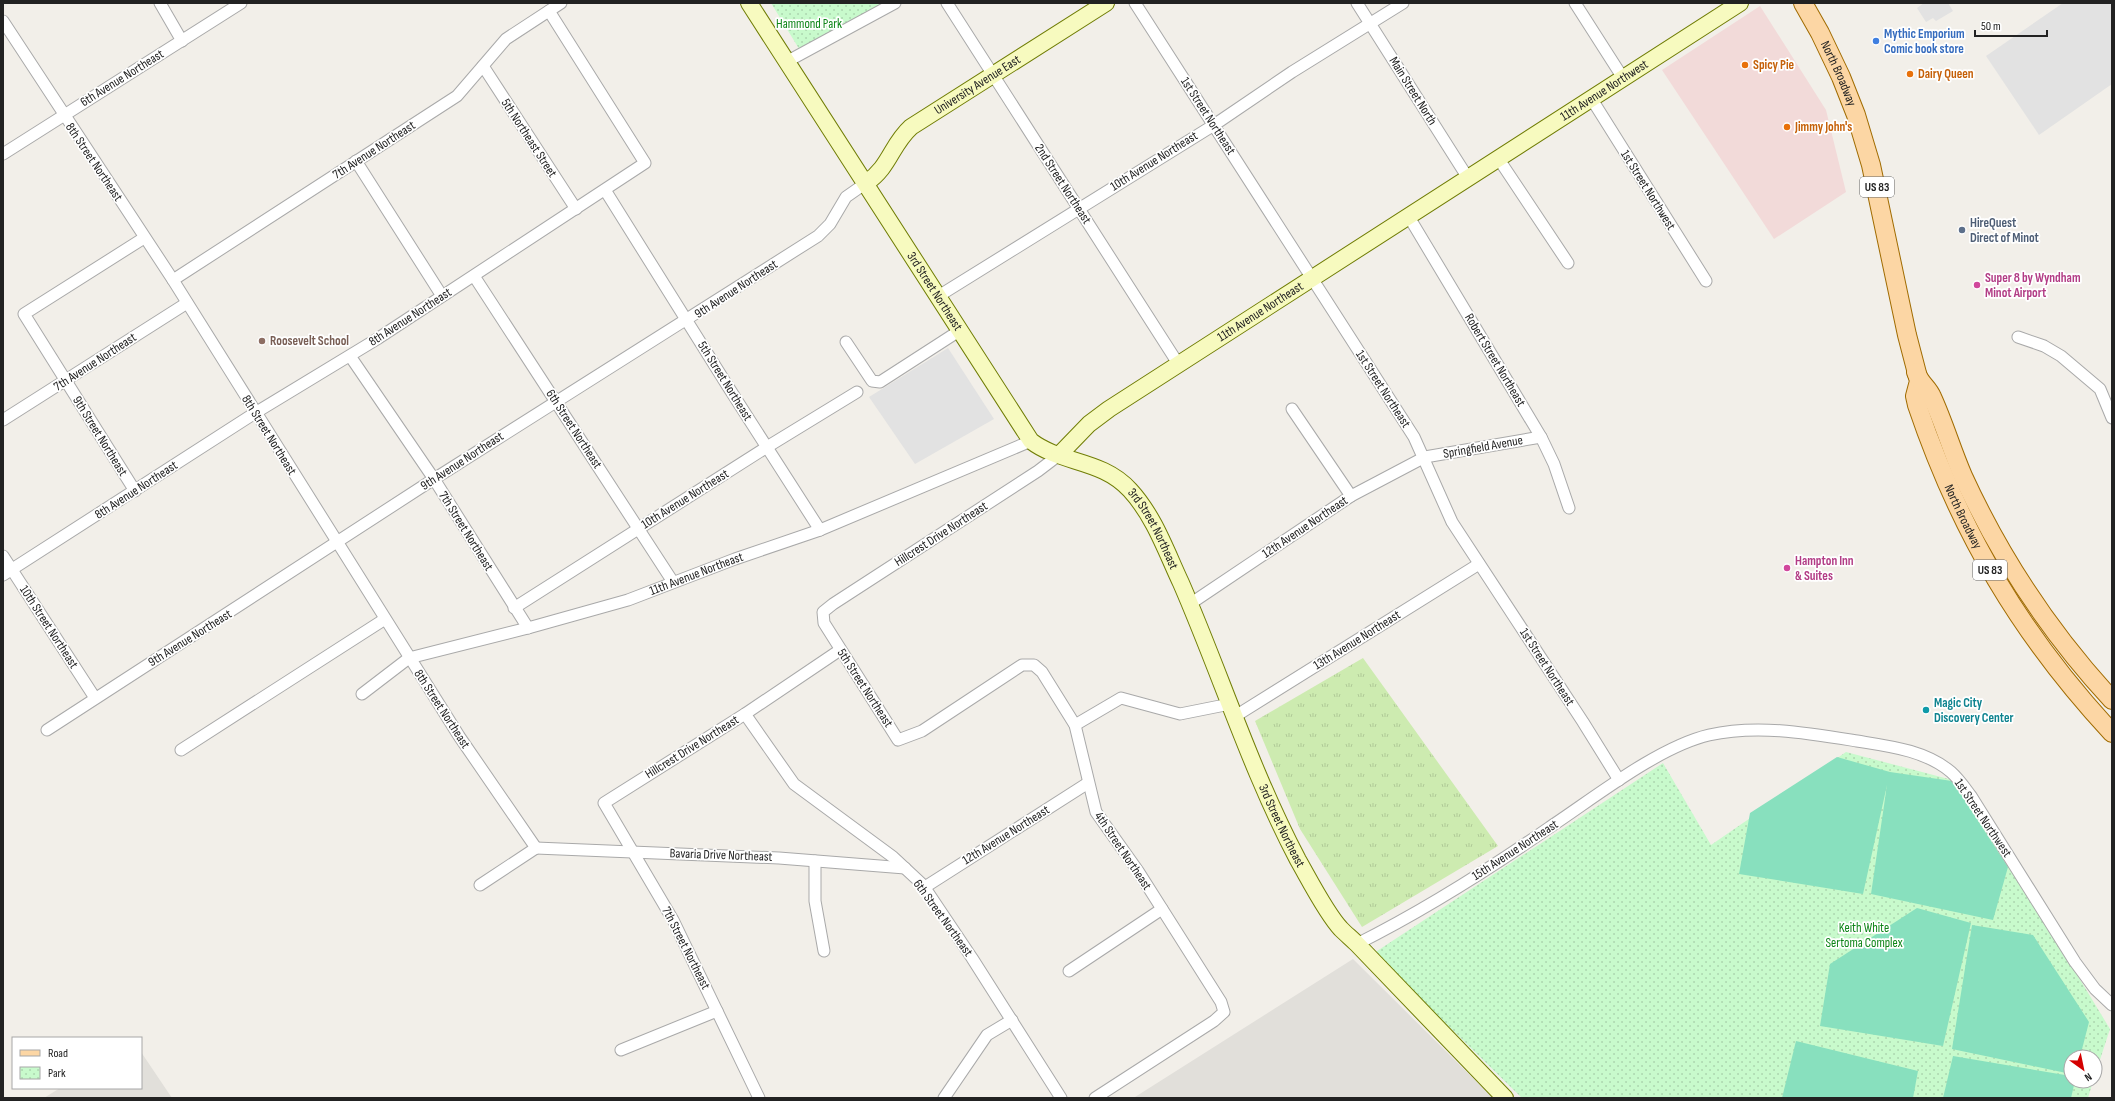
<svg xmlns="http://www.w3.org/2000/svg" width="2115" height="1101" font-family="'Sofia Sans Condensed',sans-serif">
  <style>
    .commercial { fill: #f2dad9 }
    .airport { fill: #e1dfda }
    .grass { fill: url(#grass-tufts) }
    .park { fill: url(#park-dots) }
    .pitch { fill: #88e0be }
    .parking { fill: #e2e2e2 }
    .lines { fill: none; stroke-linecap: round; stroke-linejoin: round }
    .street-casing { stroke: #a9a9a9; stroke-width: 13 }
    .secondary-casing { stroke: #707d05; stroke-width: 18 }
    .primary-casing { stroke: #a06b00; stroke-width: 20 }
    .street { stroke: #fff; stroke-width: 11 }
    .secondary { stroke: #f7fabf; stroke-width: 16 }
    .primary { stroke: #fcd6a4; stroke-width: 18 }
    .shop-dot { fill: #3f7fe0; stroke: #fff; stroke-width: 1.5 }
    .food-dot { fill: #e8710a; stroke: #fff; stroke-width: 1.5 }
    .service-dot { fill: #5c6f8a; stroke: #fff; stroke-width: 1.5 }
    .hotel-dot { fill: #d1479c; stroke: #fff; stroke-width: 1.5 }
    .education-dot { fill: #8d6e63; stroke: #fff; stroke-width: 1.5 }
    .culture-dot { fill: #0f9aa8; stroke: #fff; stroke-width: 1.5 }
    .labels { text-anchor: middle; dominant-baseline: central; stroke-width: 3.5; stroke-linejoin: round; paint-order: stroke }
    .shield { fill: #fff; stroke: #646464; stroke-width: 1 }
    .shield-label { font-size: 12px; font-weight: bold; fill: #222 }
    .park-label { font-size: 13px; fill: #0c8416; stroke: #fff }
    .shop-label { font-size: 13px; font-weight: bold; fill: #366cbe; stroke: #fff; text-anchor: start }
    .food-label { font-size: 13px; font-weight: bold; fill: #c56008; stroke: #fff; text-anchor: start }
    .street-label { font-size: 13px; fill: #222; stroke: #fff }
    .service-label { font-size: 13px; font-weight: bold; fill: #4e5e75; stroke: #fff; text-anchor: start }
    .hotel-label { font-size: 13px; font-weight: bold; fill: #b23c85; stroke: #fff; text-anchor: start }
    .education-label { font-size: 13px; font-weight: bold; fill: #785e54; stroke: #fff; text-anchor: start }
    .culture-label { font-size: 13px; font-weight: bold; fill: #0d838f; stroke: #fff; text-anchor: start }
  </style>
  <defs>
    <pattern id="grass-tufts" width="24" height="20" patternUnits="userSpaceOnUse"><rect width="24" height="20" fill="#cdebb0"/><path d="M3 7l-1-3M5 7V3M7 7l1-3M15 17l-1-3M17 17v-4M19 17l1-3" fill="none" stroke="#b0c997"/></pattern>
    <pattern id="park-dots" width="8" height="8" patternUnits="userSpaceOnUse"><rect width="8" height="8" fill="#c8facc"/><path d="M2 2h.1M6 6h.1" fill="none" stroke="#acd6af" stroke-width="1.8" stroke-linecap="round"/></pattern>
  </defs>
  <rect width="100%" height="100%" fill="#f2efe9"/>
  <path class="commercial" d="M1760,6L1826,110L1846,192L1774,239L1662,70Z"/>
  <g class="airport">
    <path d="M1353,959L1493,1098H1132L1135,1097Z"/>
    <path d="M141,1052L172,1098H44L60,1088H141Z"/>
  </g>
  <path class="grass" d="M1363,658L1498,846L1362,927L1300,829L1255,721Z"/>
  <g class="park">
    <path d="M771,3H895L801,52Z"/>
    <path d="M1846,752L1960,782L2110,1029L2095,1075V1057H2071V1081H2093L2088,1098H1522L1374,953L1663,763L1711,845Z"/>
  </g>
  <g class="pitch">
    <path d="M1837,757L1890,772L1952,781L2008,867L1993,920L1871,894L1887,785L1863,894L1739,874L1750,813Z"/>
    <path d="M1917,908L1971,923L1943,1046L1820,1026L1830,964Z"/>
    <path d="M1972,925L2033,935L2089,1022L2080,1057H2071V1074L1952,1049Z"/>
    <path d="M1796,1041L1918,1071L1913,1098H1782Z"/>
    <path d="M1953,1056L2071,1076V1081H2075L2071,1098H1943Z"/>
  </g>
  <g class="parking">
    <path d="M1924,3H1948L1953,11L1936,21L1933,18L1926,22L1917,8Z"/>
    <path d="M2063,3H2112V84L2039,135L1986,56Z"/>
    <path d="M948,348L994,419L915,464L869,397Z"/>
  </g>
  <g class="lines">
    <defs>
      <g id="street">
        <path d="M160,3L182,41"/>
        <path d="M947,3L1179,365"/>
        <path d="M1135,3L1414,437L1452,522L1583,722L1619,780"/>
        <path d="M1357,3L1468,178"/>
        <path d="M1575,3L1623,78"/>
        <path d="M3,21L173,280L459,736L536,848"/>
        <path d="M788,61L895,3"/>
        <path d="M483,66L576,209"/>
        <path d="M1591,98L1706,281"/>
        <path d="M3,154L241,3"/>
        <path d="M1498,158L1568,263"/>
        <path d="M356,161L442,296"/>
        <path d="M605,190L727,385L820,530"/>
        <path d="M1409,217L1541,437L1554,464L1569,508"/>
        <path d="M474,276L673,582"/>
        <path d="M173,280L457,96L506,39L561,3"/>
        <path d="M937,297L1214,125L1292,72L1403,3"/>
        <path d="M2018,337L2044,346L2061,356L2100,389L2112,418"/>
        <path d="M846,342L872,381L880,382L959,331"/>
        <path d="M350,356L434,479L528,628"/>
        <path d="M1292,409L1351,496"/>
        <path d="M3,420L187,303"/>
        <path d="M1059,455L1038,471L833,604L823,612L824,623L898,740L922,731L1022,665H1034L1042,672L1075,725L1096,812L1138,871L1221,1002L1224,1012L1214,1021L1095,1098"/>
        <path d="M135,491L24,314L144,238"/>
        <path d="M3,556L95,698"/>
        <path d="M3,575L255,413L377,339L645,163L549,11"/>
        <path d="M1190,604L1351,496L1425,457L1541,437"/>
        <path d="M514,608L767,447L857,392"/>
        <path id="s1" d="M362,694L409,658L528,628L628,600L735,559L820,530L1031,441"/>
        <path d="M745,714L794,784L893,857L923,885L972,958L1061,1098"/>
        <path d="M1234,717L1479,564"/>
        <path d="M1075,725L1121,698L1180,714L1230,704"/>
        <path d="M47,730L434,479L818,236L830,224L846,197L866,183"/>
        <path d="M181,750L385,619"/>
        <path d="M536,848L779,858L905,868"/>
        <path d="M815,861V901L824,951"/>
        <path d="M480,885L536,848"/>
        <path d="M925,887L1088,783"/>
        <path d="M1357,944C1425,910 1488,870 1550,827C1594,798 1658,747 1709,735C1757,724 1808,733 1857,741C1888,746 1925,750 1951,772C1959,779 1965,788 1971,796L2075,962L2095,989L2112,1005"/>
        <path d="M1069,971L1162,909"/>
        <path d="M621,1050L717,1011"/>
        <path d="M759,1098L673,920L604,803L745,714L840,650"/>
        <path d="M944,1098L987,1035L1012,1020"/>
      </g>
      <g id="secondary">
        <path id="s2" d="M749,3L1031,441C1061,464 1102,459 1130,490C1154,516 1166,551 1181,583C1221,675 1251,771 1298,860C1309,879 1326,913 1341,929C1346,934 1352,939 1357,944L1505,1098"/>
        <path id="s3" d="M866,183C890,167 891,145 911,127L1106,3"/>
        <path id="s4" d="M1059,455L1089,424L1109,409L1740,3"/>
      </g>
      <g id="primary">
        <path id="s5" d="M1803,3L1820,33L1841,77L1856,115L1871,165L1907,335L1919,381L1915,396L1917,405C1960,532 2021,635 2112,733"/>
        <path d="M1916,372C1920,384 1928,387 1932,397C1944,423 1952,451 1963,476C2001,559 2051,634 2112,700"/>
      </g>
    </defs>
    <use href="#street" class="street-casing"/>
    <use href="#secondary" class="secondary-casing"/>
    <use href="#primary" class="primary-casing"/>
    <use href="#street" class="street"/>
    <use href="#secondary" class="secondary"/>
    <use href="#primary" class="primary"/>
  </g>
  <circle class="shop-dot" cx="1876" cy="41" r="4"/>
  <g class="food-dot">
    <circle cx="1745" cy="65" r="4"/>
    <circle cx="1910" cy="74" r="4"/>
    <circle cx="1787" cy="127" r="4"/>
  </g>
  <circle class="service-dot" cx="1962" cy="230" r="4"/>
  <g class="hotel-dot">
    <circle cx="1977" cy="285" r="4"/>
    <circle cx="1787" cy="568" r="4"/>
  </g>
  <circle class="education-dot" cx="262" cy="341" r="4"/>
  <circle class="culture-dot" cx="1926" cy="710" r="4"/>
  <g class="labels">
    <g class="shield">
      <rect x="1860" y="177" width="34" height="20" rx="3"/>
      <rect x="1973" y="560" width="34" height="20" rx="3"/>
    </g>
    <g class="shield-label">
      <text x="1877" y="187">US 83</text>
      <text x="1990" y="570">US 83</text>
    </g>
    <g class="park-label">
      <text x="809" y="24">Hammond Park</text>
      <text x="1864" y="928">Keith White<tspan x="1864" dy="15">Sertoma Complex</tspan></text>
    </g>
    <g class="shop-label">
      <text x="1884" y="34">Mythic Emporium<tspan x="1884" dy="15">Comic book store</tspan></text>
    </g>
    <g class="food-label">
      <text x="1753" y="65">Spicy Pie</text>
      <text x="1918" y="74">Dairy Queen</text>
      <text x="1795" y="127">Jimmy John's</text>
    </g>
    <g class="street-label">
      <text stroke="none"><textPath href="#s5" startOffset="79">North Broadway</textPath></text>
      <text transform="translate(122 78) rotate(-32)">6th Avenue Northeast</text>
      <text stroke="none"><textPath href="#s3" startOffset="151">University Avenue East</textPath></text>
      <text stroke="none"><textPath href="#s4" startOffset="657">11th Avenue Northwest</textPath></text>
      <text transform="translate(1413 91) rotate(58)">Main Street North</text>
      <text transform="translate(1208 116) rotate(57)">1st Street Northeast</text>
      <text transform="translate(529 138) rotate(57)">5th Northeast Street</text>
      <text transform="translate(374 150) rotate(-33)">7th Avenue Northeast</text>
      <text transform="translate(1154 161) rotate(-32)">10th Avenue Northeast</text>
      <text transform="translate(94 162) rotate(56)">8th Street Northeast</text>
      <text transform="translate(1063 184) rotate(57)">2nd Street Northeast</text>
      <text transform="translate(1648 190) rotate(58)">1st Street Northwest</text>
      <text transform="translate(736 289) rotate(-33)">9th Avenue Northeast</text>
      <text stroke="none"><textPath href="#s2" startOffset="343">3rd Street Northeast</textPath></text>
      <text stroke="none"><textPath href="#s4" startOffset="248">11th Avenue Northeast</textPath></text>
      <text transform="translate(410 317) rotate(-33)">8th Avenue Northeast</text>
      <text transform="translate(1495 360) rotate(59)">Robert Street Northeast</text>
      <text transform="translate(95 362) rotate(-33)">7th Avenue Northeast</text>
      <text transform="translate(725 381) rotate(58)">5th Street Northeast</text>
      <text transform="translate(1383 389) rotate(57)">1st Street Northeast</text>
      <text transform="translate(574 429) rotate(57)">6th Street Northeast</text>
      <text transform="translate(269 435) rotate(58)">8th Street Northeast</text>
      <text transform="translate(100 436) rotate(58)">9th Street Northeast</text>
      <text transform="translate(1483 447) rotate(-10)">Springfield Avenue</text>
      <text transform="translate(462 461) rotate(-33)">9th Avenue Northeast</text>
      <text transform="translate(136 490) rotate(-33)">8th Avenue Northeast</text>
      <text transform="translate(685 499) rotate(-32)">10th Avenue Northeast</text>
      <text stroke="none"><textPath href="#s5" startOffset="543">North Broadway</textPath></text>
      <text transform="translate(1305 527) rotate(-34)">12th Avenue Northeast</text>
      <text stroke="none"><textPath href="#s2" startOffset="678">3rd Street Northeast</textPath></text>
      <text transform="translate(466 531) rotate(58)">7th Street Northeast</text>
      <text transform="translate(941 534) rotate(-33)">Hillcrest Drive Northeast</text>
      <text stroke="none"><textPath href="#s1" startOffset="359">11th Avenue Northeast</textPath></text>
      <text transform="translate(49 627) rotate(57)">10th Street Northeast</text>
      <text transform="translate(190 638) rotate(-32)">9th Avenue Northeast</text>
      <text transform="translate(1357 640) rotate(-32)">13th Avenue Northeast</text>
      <text transform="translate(1547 667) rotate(57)">1st Street Northeast</text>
      <text transform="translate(865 688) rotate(57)">5th Street Northeast</text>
      <text transform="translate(442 709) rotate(57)">8th Street Northeast</text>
      <text transform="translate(692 747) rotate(-32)">Hillcrest Drive Northeast</text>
      <text transform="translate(1983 818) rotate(56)">1st Street Northwest</text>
      <text stroke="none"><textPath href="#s2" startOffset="1002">3rd Street Northeast</textPath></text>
      <text transform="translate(1006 835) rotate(-32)">12th Avenue Northeast</text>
      <text transform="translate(1515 850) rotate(-33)">15th Avenue Northeast</text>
      <text transform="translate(1123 851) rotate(56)">4th Street Northeast</text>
      <text transform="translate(721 855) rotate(2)">Bavaria Drive Northeast</text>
      <text transform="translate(943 918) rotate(54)">6th Street Northeast</text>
      <text transform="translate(686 948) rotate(63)">7th Street Northeast</text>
    </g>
    <g class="service-label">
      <text x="1970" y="223">HireQuest<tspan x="1970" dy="15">Direct of Minot</tspan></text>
    </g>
    <g class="hotel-label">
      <text x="1985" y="278">Super 8 by Wyndham<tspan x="1985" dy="15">Minot Airport</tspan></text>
      <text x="1795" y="561">Hampton Inn<tspan x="1795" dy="15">&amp; Suites</tspan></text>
    </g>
    <g class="education-label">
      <text x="270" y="341">Roosevelt School</text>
    </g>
    <g class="culture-label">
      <text x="1934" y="703">Magic City<tspan x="1934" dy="15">Discovery Center</tspan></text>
    </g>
  </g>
  <rect width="2115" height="1101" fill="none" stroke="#222222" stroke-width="8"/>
  <rect x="12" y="1037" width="130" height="52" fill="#ffffff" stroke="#a7a7a7"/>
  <rect x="20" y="1050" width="20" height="6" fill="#fcd6a4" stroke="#a7a7a7"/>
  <text x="48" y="1057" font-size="12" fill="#222222">Road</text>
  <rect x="20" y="1067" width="20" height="12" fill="url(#park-dots)" stroke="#a7a7a7"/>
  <text x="48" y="1077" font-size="12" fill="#222222">Park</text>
  <g transform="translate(2083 1069) rotate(147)"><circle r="19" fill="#ffffff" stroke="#a7a7a7"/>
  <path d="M0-3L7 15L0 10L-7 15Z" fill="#d40000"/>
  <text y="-6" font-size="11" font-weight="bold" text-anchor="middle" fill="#222222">N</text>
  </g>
  <path d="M1975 30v6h72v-6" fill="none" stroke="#222222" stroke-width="2"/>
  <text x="1981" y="30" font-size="12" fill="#222222" stroke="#ffffff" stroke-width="3" paint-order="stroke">50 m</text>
</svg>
